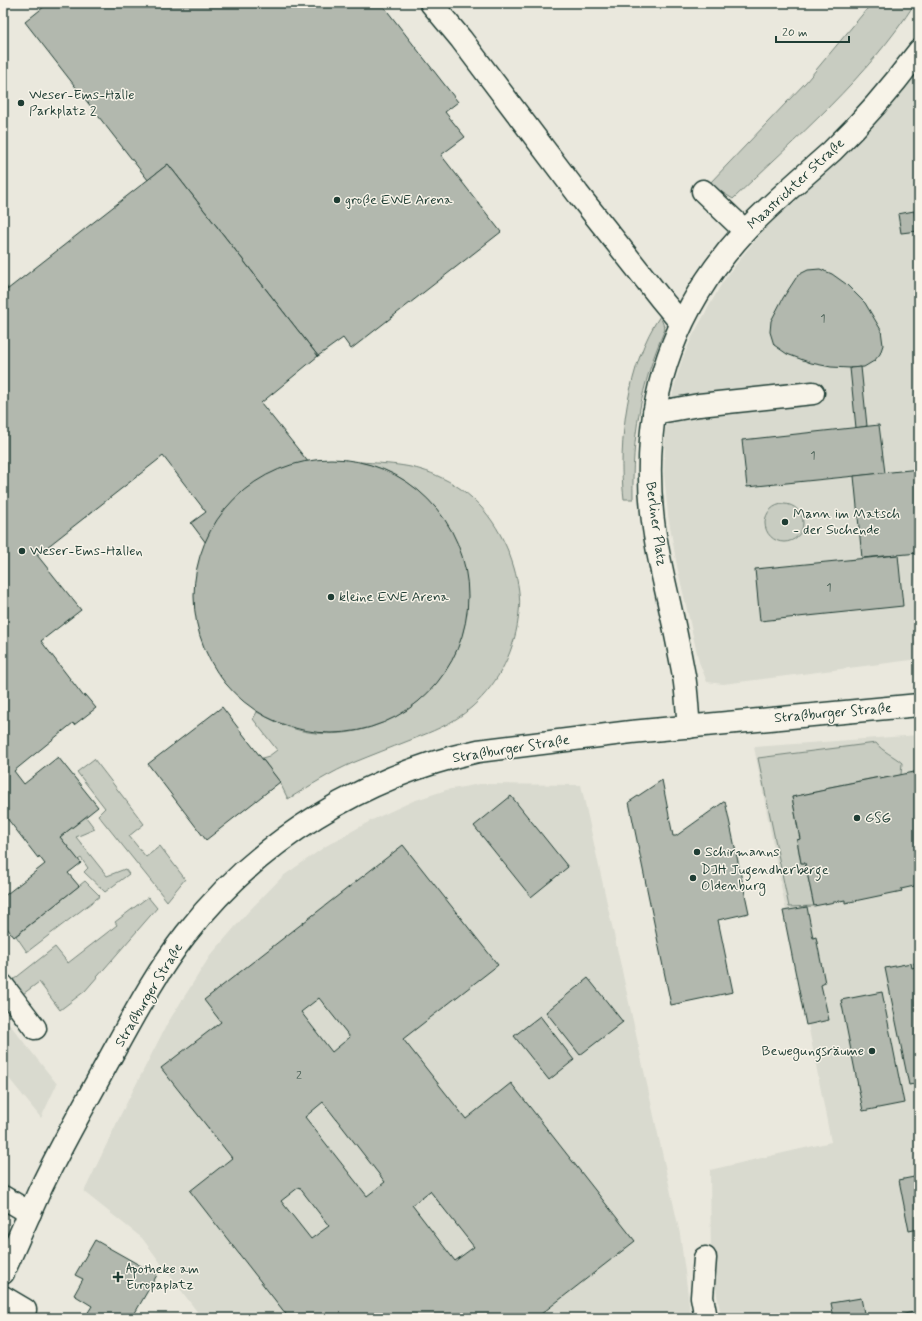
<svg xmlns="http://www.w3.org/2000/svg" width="922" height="1321" font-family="Mynerve,sans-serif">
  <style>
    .built { fill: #d9dacf }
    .green { fill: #c8ccc1; stroke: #74847a }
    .building { fill: #b2b8ae; stroke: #1f3d34; fill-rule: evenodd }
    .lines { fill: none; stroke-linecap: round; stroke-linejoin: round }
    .minor-casing { stroke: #1f3d34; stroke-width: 25 }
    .minor { stroke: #f7f3e8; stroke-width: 22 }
    .poi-dot { fill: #1f3d34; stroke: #f7f3e8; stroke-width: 1.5 }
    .labels { text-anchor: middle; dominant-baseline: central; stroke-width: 3; stroke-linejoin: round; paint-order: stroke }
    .number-label { font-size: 12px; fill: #445c52 }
    .poi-label { font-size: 14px; fill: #1f3d34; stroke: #f7f3e8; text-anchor: start }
    .street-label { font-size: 14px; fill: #1f3d34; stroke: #f7f3e8 }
  </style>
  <rect width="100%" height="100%" fill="#eae8dd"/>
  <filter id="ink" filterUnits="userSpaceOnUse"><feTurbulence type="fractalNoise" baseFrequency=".025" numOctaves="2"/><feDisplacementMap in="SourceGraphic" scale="8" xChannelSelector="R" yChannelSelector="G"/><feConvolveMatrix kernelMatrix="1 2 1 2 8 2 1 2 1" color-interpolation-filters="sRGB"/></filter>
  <g filter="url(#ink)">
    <g class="built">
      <path d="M919,71V659L723,684L707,682L699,662L677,566L668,515L664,474L665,432L674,387L682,360L692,337L722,283L743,255L766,227L844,155L902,92Z"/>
      <path d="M919,735V1318H721L711,1260L710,1170L831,1142L754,747Z"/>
      <path d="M480,784L581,785L680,1234L691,1318H209L198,1313L142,1238L84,1192L121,1114L167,1024L210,956L247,913L283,876L326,846L372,820L413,801L446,790Z"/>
      <path d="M3,1016L57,1084L41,1118L3,1071Z"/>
    </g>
    <g class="green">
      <path d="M872,3H915C869,76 795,139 733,199L709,184L806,82Z"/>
      <path d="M660,316L665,329C640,386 632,437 633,499H624C617,444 628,362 660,316Z"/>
      <path d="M360,462C391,464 414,464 442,478C479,495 503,530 514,568C518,582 521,598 519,612C516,649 499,683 472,707C453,724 431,732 408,741C390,748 372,755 355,762C331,772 310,786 288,799L280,783L262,758L269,756L277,750L253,719L257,712C274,721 289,729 308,732C377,743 445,699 463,631C478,574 452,510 402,479C389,471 374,466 360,462Z"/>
      <circle cx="784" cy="523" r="19"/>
      <path d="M876,743C883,752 893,755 902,763L901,775L880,779L879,777L825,788V790L792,797L800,839L797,840L801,863H805L814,906L789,907L758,758Z"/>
      <path d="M94,759L144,824L129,836L146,857L160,846L185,879L167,901L98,815L105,808L77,772Z"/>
      <path d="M86,817L95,829L76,837L107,876L125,869L129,874L105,892L84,872L88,868L81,858L78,860L60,837Z"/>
      <path d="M85,881L100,896L27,952L16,936Z"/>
      <path d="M148,897L157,908L85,991L60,1010L39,982L23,994L13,980L55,947L68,963L117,925L115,922Z"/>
    </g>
    <g class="building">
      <path d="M43,3H381L458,102L445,112L465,137L441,155L501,232L351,349L343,338L318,356L168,164L148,180L25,22L45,6Z"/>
      <path d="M168,164L318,356L261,403L313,468L296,470L274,479L253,491L235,507L220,526L209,547L191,523L206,512L163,456L37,555L81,610L41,641L84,697L85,695L96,708L74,725L73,723L14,771L24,784L58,757L98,807L60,837L81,863L68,873L79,886L14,937L3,923V897L45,864L39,856L38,858L3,813V293Z"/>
      <path d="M914,211L918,231L901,233L898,214Z"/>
      <path d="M820,269L832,274L846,284L865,303L881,330L883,345L880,354L874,361L864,367L850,368L831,367L811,363L787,354L774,345L770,332L771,321L783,298L798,275L808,270Z"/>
      <path d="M3,282L8,289L3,293Z"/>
      <path d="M915,291H919V327Z"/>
      <path d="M861,367L867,426L856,428L850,368Z"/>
      <path d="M879,425L885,473L747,487L742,440Z"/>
      <circle cx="331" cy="596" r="137"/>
      <path d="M919,469V553L862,558L854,476Z"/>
      <path d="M898,555L903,606L760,621L755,569Z"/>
      <path d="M222,707L280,782L206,840L148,764Z"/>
      <path d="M919,771V885L901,889L902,891L845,903V900L814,906L805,863H801L797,840L800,839L792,797L825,790V788L880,777V779Z"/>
      <path d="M662,780L673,836H676L725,801L749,913L718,920L733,992L671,1005L629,802Z"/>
      <path d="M511,796L568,867L531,897L474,826Z"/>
      <path d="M403,845L498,965L403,1039L466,1119L511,1083L635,1241L536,1318H289L190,1191L232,1158L161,1068L221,1022L204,1000ZM319,998L350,1037L332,1052L301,1012ZM323,1102L385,1182L367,1196L305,1117ZM299,1187L329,1226L311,1239L281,1201ZM430,1191L474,1247L455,1261L412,1205Z"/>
      <path d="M807,907L813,938L816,937L825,983L821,985L829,1020L806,1025L783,911Z"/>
      <path d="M919,962V1083L909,1085L885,968L911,963L912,968L915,967L914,963Z"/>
      <path d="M588,978L623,1022L580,1055L546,1012Z"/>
      <path d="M882,992L904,1103L863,1111L841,1000Z"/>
      <path d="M540,1016L574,1060L549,1080L514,1036Z"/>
      <path d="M919,1176V1229L909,1231L899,1180Z"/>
      <path d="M95,1240L157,1275L132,1318H95L87,1314L92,1306L74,1295L83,1279L75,1275Z"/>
      <path d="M861,1298L865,1318H834L831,1303Z"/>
      <path d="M919,1311V1318H884Z"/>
    </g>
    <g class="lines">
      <defs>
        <g id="minor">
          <path d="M431,3L461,39L578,194L661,299L681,323"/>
          <path d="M703,191L745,231"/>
          <path d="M654,413L699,405L813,393"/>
          <path d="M689,727C687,710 687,693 684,676C680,655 676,633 671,612C664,579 655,546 652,512C641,404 672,310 746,230C773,202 803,177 832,151C864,120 892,87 919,51"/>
          <path d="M3,986L35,1028"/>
          <path d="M3,1197L30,1213"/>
          <path d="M705,1258L702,1297L706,1318"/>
          <path d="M3,1273C15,1246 27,1219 39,1192C59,1149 83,1108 105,1067C130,1022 154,975 186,934C258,841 363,776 478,751L631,732L919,705"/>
          <path d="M3,1297L25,1310"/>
        </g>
      </defs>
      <use href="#minor" class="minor-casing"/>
      <use href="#minor" class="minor"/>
    </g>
  </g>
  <g class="poi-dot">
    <circle cx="21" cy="103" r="4"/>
    <circle cx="337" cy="200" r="4"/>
    <circle cx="785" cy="522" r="4"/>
    <circle cx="22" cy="551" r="4"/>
    <circle cx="331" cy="597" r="4"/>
    <circle cx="857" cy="818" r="4"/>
    <circle cx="697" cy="852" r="4"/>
    <circle cx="693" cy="878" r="4"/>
    <circle cx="872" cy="1051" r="4"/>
    <path d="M116 1271h4v4h4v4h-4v4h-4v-4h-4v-4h4z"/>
  </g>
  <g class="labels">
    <g class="number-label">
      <text x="823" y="319">1</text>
      <text x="813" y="456">1</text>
      <text x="829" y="588">1</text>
      <text x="299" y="1076">2</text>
    </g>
    <g class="poi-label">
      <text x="29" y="95">Weser-Ems-Halle<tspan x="29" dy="16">Parkplatz 2</tspan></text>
      <text x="345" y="200">große EWE Arena</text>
      <text x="793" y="514">Mann im Matsch<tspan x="793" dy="16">- der Suchende</tspan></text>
      <text x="30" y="551">Weser-Ems-Hallen</text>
      <text x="339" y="597">kleine EWE Arena</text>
      <text x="865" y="818">GSG</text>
      <text x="705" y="852">Schirmanns</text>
      <text x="701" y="870">DJH Jugendherberge<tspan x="701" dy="16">Oldenburg</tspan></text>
      <text x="864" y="1051" text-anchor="end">Bewegungsräume</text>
      <text x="126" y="1269">Apotheke am<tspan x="126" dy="16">Europaplatz</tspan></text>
    </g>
    <g class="street-label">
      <text transform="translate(796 184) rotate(-43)">Maastrichter Straße</text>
      <text transform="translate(656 524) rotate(82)">Berliner Platz</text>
      <text transform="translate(833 713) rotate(-5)">Straßburger Straße</text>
      <text transform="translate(511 749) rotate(-9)">Straßburger Straße</text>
      <text transform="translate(149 995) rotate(-59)">Straßburger Straße</text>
    </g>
  </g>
  <rect width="922" height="1321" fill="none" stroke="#f7f3e8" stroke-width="16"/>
  <rect x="8" y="8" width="906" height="1305" fill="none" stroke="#1f3d34" stroke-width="1.5" filter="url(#ink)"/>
  <path d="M776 36v6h73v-6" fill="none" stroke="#1f3d34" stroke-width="2"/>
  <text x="782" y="36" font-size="12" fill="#1f3d34" stroke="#f7f3e8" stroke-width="3" paint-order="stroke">20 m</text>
</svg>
